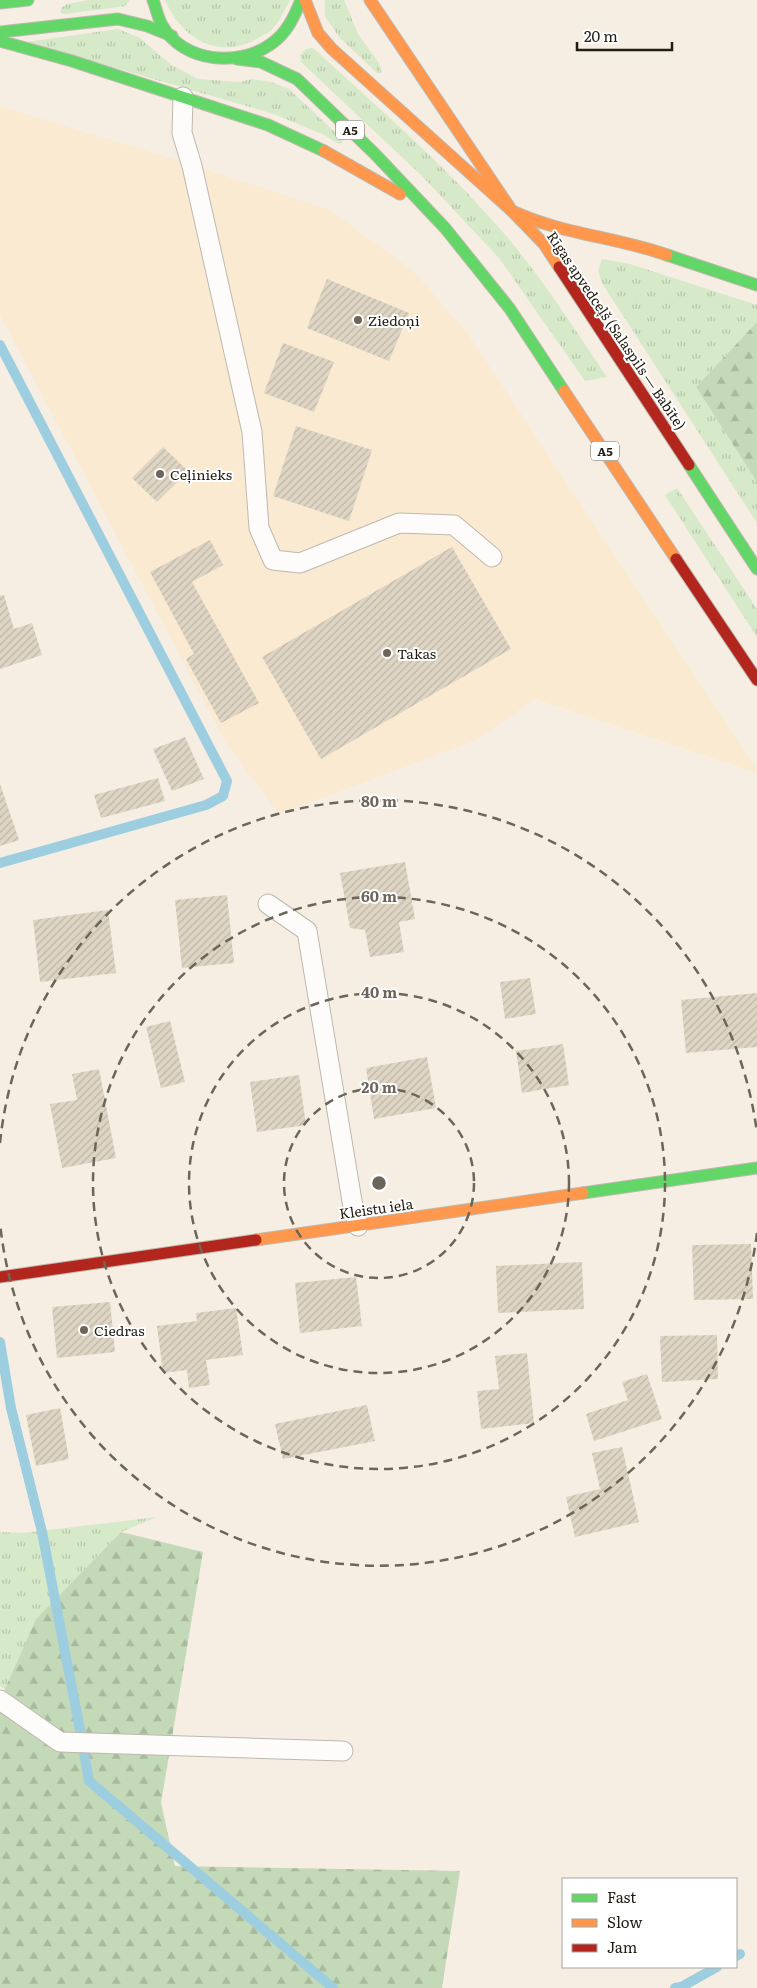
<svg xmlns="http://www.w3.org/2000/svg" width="757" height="1988" font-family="Literata,serif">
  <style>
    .built { fill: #f9ead1 }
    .grass { fill: url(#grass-tufts) }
    .forest { fill: url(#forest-firs) }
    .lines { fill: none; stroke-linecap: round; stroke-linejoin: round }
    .stream { stroke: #9dcee0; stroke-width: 10 }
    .building { fill: url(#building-hatch) }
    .lane-casing { stroke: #beb8ae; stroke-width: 21 }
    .fast-casing { stroke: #beb8ae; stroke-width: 13 }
    .slow-casing { stroke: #beb8ae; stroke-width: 13 }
    .jam-casing { stroke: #beb8ae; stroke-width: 13 }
    .lane { stroke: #fefcfb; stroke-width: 19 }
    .fast { stroke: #63d668; stroke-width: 11 }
    .slow { stroke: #ff974d; stroke-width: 11 }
    .jam { stroke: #b3261e; stroke-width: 11 }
    .ring { fill: none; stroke: #6c665a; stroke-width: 2.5; stroke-dasharray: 9 6 }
    .poi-dot { fill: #6c665a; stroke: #fff; stroke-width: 2 }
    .labels { text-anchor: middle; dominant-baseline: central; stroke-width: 4; stroke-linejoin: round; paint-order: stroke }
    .shield { fill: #fff; stroke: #646058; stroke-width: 1 }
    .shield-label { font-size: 12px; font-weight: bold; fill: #221c11 }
    .poi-label { font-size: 14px; fill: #221c11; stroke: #fff; text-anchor: start }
    .street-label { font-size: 14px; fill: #221c11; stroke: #fff }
    .centre { fill: #6c665a; stroke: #fff; stroke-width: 2.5 }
    .ring-label { font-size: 15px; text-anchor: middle; font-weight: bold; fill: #6c665a; stroke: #fff; stroke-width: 4; stroke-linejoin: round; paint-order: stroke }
  </style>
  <defs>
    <pattern id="grass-tufts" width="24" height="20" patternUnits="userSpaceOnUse" patternTransform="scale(1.25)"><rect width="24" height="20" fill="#d6e9c9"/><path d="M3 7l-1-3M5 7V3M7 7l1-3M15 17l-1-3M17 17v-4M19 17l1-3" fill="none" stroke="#b7c7ac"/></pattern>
    <pattern id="forest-firs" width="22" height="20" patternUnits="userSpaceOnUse" patternTransform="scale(1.25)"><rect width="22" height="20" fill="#c4d9b8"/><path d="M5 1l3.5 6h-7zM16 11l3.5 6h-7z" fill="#a8ba9d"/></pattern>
    <pattern id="building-hatch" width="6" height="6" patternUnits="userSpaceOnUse" patternTransform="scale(1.25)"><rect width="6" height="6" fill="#dfd5c4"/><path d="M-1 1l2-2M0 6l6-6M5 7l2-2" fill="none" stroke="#bfb6a7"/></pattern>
  </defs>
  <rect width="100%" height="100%" fill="#f6eee2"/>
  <path class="built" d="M0,106L163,156L328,209L413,271L468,334L757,769V773L535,699L476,740L279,814L226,743L0,315Z"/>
  <g class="grass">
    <path d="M89,0H129V1L125,6L66,14L61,13V8L67,4Z"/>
    <path d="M165,0H290C285,9 281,19 274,27C271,32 263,35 258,38C219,61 182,39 165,0Z"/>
    <path d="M325,0H344L358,34L379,63L382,73H377L339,37L325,16Z"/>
    <path d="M118,29L140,38L170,64L198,79L239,82L252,79L271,82L289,89L340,137L343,142L339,144L322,134L274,114L26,42Z"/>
    <path d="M313,48C377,107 444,164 501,230C541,276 573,327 607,377L585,381L499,258L424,178L301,62L300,55L306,49Z"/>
    <path d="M602,259L630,264L757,305V322L696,387L757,482V523L602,283L598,271Z"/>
    <path d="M677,488L757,609V637L665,495Z"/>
    <path d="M157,1517L121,1532L36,1619L5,1689L0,1686V1532L23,1533Z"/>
  </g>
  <g class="forest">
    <path d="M757,322V482L696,387Z"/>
    <path d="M121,1532L203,1552L161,1803L175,1866L460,1871L442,1988H0V1700L36,1619Z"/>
  </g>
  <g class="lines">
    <g class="stream">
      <path d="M0,345L227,781L223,796L206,805L0,863"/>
      <path d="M0,1342L11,1408L42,1532L81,1735"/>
      <path d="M84,1752L89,1781L333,1988"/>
      <path d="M736,1956L740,1954"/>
      <path d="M675,1988L681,1987L717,1967"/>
    </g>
  </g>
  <g class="building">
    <path d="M327,279L409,313L389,361L307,328Z"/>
    <path d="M283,343L334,362L314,412L264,393Z"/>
    <path d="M296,426L372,450L349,521L273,496Z"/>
    <path d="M163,447L188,471L157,502L132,478Z"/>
    <path d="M210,540L223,565L192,582L259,703L221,723L186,659L194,654L150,572Z"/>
    <path d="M452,547L511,649L321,759L262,657Z"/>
    <path d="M4,595L14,629L32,623L42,655L0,669V596Z"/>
    <path d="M185,737L204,779L172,791L153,749Z"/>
    <path d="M158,778L165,801L101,818L94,795Z"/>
    <path d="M0,784L19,840L0,846Z"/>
    <path d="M405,862L415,919L399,922L404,952L370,957L365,930L350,928L340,873Z"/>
    <path d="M227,895L234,963L182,968L175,900Z"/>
    <path d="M108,910L116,973L40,982L33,920Z"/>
    <path d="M530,978L536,1014L505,1019L500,982Z"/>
    <path d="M757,993V1047L686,1053L681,1000Z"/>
    <path d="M170,1021L185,1082L161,1088L146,1027Z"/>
    <path d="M563,1044L569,1085L522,1093L516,1051Z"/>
    <path d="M427,1057L436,1108L374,1119L366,1068Z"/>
    <path d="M99,1069L116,1158L62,1168L50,1104L77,1100L72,1074Z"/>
    <path d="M299,1075L306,1125L257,1132L250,1082Z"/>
    <path d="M751,1244L753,1299L694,1300L692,1245Z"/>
    <path d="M582,1262L584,1309L498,1313L496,1266Z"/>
    <path d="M356,1277L362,1326L300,1333L295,1283Z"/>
    <path d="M110,1302L115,1352L57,1358L52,1307Z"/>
    <path d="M236,1308L243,1355L206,1360L210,1385L189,1388L187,1370L163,1373L157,1326L197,1321L196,1313Z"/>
    <path d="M717,1335L718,1379L662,1382L660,1336Z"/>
    <path d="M527,1353L534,1423L481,1429L477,1391L499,1389L495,1356Z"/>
    <path d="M647,1374L662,1419L594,1441L586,1414L628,1400L622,1382Z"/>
    <path d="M367,1405L375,1441L283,1459L275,1424Z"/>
    <path d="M60,1408L69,1459L36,1466L26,1415Z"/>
    <path d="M622,1447L639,1522L575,1537L566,1497L600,1489L592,1453Z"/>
  </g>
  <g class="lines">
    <defs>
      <g id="lane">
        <path d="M183,97L182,133L192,166L252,432L259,528L273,560L300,563L399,523L454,525L492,557"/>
        <path d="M268,904L307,931L352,1201L358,1226"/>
        <path d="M0,1700L60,1742L343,1751"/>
      </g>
      <g id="fast">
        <path d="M153,0C156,8 158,18 162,25C183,63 239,67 271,44C287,33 294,17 301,0"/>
        <path d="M0,3L28,0"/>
        <path d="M0,32L118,19L147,26L172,36"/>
        <path d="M0,41L72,61L268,125L324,151"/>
        <path d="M237,59L261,62L297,79L374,153L445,228L510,309L564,391"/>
        <path d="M667,255L757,285"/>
        <path d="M689,465L757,569"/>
        <path d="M583,1193L757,1168"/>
      </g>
      <g id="slow">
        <path d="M305,0L318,33L332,49L512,211L544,244L559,267"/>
        <path d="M370,0L512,211C561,234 616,237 667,255"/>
        <path d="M324,151L400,194"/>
        <path d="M564,391L676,559"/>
        <path d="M256,1240L583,1193"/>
      </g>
      <g id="jam">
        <path d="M559,267L689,465"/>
        <path d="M676,559L757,680"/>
        <path d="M0,1277L256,1240"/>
      </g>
    </defs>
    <use href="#lane" class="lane-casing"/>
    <use href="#fast" class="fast-casing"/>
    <use href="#slow" class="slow-casing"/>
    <use href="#jam" class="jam-casing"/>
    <use href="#lane" class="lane"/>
    <use href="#fast" class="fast"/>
    <use href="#slow" class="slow"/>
    <use href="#jam" class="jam"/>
  </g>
  <g class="ring">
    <circle cx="379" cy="1183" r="95"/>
    <circle cx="379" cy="1183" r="190"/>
    <circle cx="379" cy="1183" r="286"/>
    <path d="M757 1233A381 381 0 0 1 0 1223M0 1143A381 381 0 0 1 757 1133"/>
  </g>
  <g class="poi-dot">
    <circle cx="358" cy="320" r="5"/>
    <circle cx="160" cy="474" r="5"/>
    <circle cx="387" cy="653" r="5"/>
    <circle cx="84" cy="1330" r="5"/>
  </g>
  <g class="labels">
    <g class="shield">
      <rect x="336" y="120.5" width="28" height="19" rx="4"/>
      <rect x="591" y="441.5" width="28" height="19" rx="4"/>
    </g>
    <g class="shield-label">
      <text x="350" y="130">A5</text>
      <text x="605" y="451">A5</text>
    </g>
    <g class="poi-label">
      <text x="368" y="320">Ziedoņi</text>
      <text x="170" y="474">Ceļinieks</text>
      <text x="397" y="653">Takas</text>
      <text x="94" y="1330">Ciedras</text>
    </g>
    <g class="street-label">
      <text transform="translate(617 330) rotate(56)">Rīgas apvedceļš (Salaspils — Babīte)</text>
      <text transform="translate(376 1208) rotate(-8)">Kleistu iela</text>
    </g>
  </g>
  <circle cx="379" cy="1183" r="8" class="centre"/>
  <g class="ring-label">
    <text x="379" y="807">80 m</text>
    <text x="379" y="902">60 m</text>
    <text x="379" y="998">40 m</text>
    <text x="379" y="1093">20 m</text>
  </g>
  <rect x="562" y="1878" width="175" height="90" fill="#ffffff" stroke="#a7a4a0"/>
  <rect x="572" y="1894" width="25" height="8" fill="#63d668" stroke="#a7a4a0"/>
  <text x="607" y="1903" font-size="15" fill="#221c11">Fast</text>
  <rect x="572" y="1919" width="25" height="8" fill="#ff974d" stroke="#a7a4a0"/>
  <text x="607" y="1928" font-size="15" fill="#221c11">Slow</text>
  <rect x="572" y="1944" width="25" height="8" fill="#b3261e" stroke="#a7a4a0"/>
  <text x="607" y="1953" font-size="15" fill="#221c11">Jam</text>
  <path d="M577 42v8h95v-8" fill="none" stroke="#221c11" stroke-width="2.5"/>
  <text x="584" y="42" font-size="15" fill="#221c11" stroke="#ffffff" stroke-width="4" paint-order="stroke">20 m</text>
</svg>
